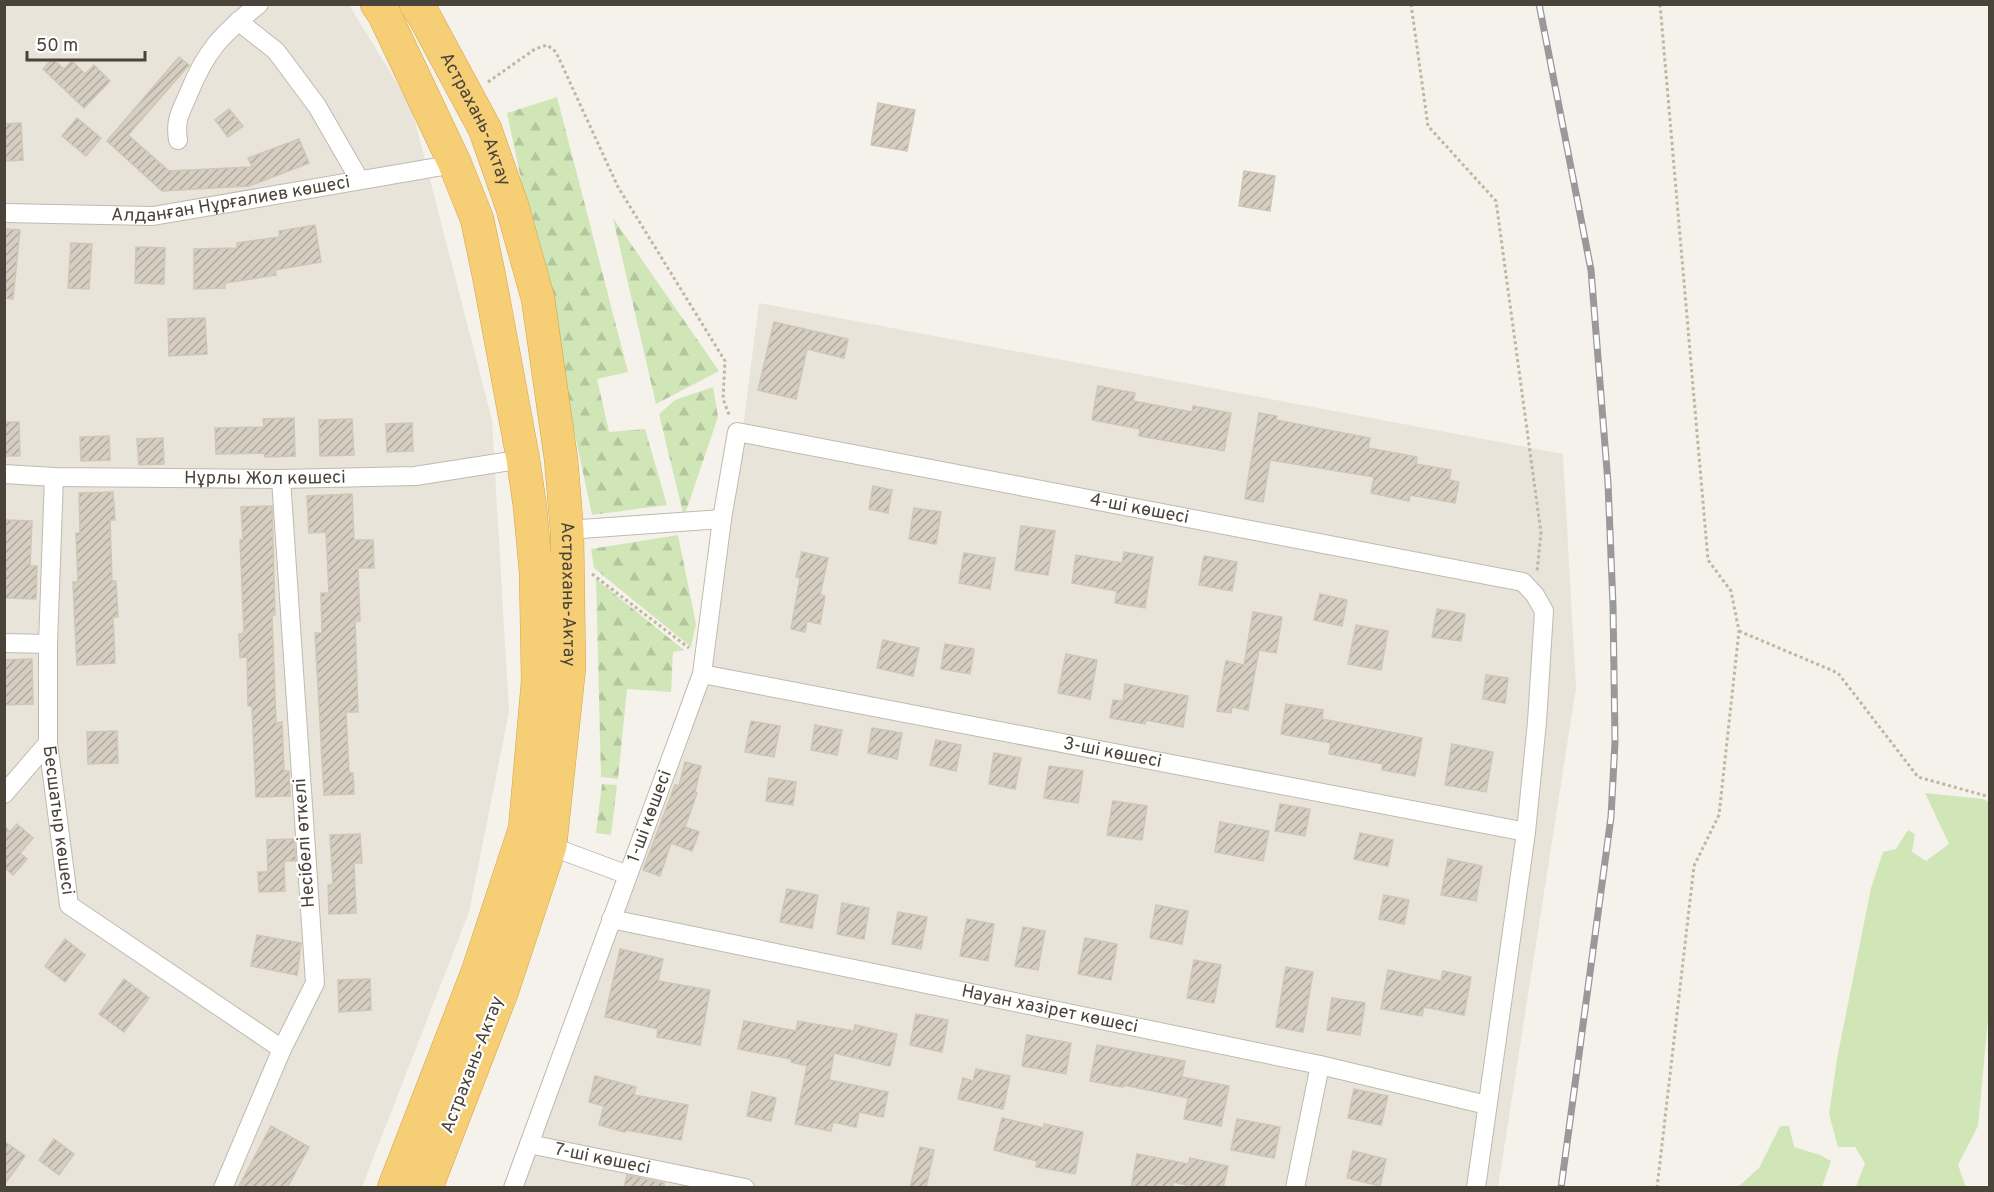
<svg xmlns="http://www.w3.org/2000/svg" width="1994" height="1192" font-family="Overpass,sans-serif">
  <style>
    .residential { fill: #e8e4da }
    .green { fill: #d0e6b7 }
    .forest { fill: url(#forest-firs) }
    .building { fill: url(#building-hatch); stroke: #d0c6b5; stroke-width: 1.5 }
    .lines { fill: none; stroke-linecap: round; stroke-linejoin: round }
    .street-casing { stroke: #c0baae; stroke-width: 20 }
    .highway-casing { stroke: #d5a345; stroke-width: 34 }
    .path { stroke: #c1b6a0; stroke-width: 3; stroke-dasharray: 3 3; stroke-linecap: butt }
    .street { stroke: #fff; stroke-width: 18 }
    .highway { stroke: #f6ce75; stroke-width: 33 }
    .rail-casing { stroke: #999; stroke-width: 7 }
    .rail { stroke: #fff; stroke-width: 4.5; stroke-dasharray: 14; stroke-linecap: butt }
    .labels { text-anchor: middle; dominant-baseline: central; stroke-width: 4.5; stroke-linejoin: round; paint-order: stroke }
    .street-label { font-size: 18px; fill: #494339; stroke: #fff }
  </style>
  <defs>
    <pattern id="forest-firs" width="22" height="20" patternUnits="userSpaceOnUse" patternTransform="scale(1.5)"><rect width="22" height="20" fill="#d0e6b7"/><path d="M5 1l3.5 6h-7zM16 11l3.5 6h-7z" fill="#b4c69e"/></pattern>
    <pattern id="building-hatch" width="6" height="6" patternUnits="userSpaceOnUse" patternTransform="scale(1.5)"><rect width="6" height="6" fill="#d6cec1"/><path d="M-1 1l2-2M0 6l6-6M5 7l2-2" fill="none" stroke="#b0a99e"/></pattern>
  </defs>
  <rect width="100%" height="100%" fill="#f5f2eb"/>
  <g class="residential">
    <path d="M5,5H349L411,106L492,420L509,712L469,912L362,1187L5,1188Z"/>
    <path d="M759,303L1563,454L1576,688L1498,1187L521,1188L712,669Z"/>
  </g>
  <g class="green">
    <path d="M1925,793L1983,799L1989,802V1008L1978,1126L1958,1165L1966,1187H1856L1865,1163L1855,1147H1838L1829,1114L1837,1059L1871,888L1883,852L1896,849L1908,830L1915,834L1912,852L1926,861L1949,844Z"/>
    <path d="M1780,1126H1789L1794,1147L1820,1155L1831,1161L1822,1187H1738L1759,1168Z"/>
  </g>
  <g class="forest">
    <path d="M557,97L628,372L597,379L609,432L645,429L667,505L592,515L507,113Z"/>
    <path d="M613,218L719,371L656,404Z"/>
    <path d="M713,387L718,417L684,517L659,414L675,400Z"/>
    <path d="M678,535L696,624L691,647L594,568L591,549Z"/>
    <path d="M596,579L684,650L673,652L671,692L627,689L618,779L601,777Z"/>
    <path d="M602,784L617,785L611,835L596,833Z"/>
  </g>
  <g class="building">
    <path d="M179,57L189,65L128,135L169,171L252,167L248,158L299,139L309,163L249,186L162,191L107,141Z"/>
    <path d="M52,59L64,69L72,61L85,74L94,65L110,81L84,108L43,69Z"/>
    <path d="M878,103L915,110L907,151L871,145Z"/>
    <path d="M229,109L243,126L228,137L215,120Z"/>
    <path d="M77,118L101,138L86,156L62,136Z"/>
    <path d="M21,123L23,160L4,161V124Z"/>
    <path d="M1244,171L1275,176L1270,211L1239,206Z"/>
    <path d="M315,225L321,262L275,270L276,275L225,283V288L194,289V249L237,248V243L280,237L279,231Z"/>
    <path d="M4,229L20,230L13,299L4,298Z"/>
    <path d="M71,243L92,244L89,289L68,288Z"/>
    <path d="M136,247L165,248L164,284L135,283Z"/>
    <path d="M205,318L207,354L169,356L168,319Z"/>
    <path d="M774,322L848,339L844,358L807,349L796,399L758,390Z"/>
    <path d="M1098,386L1135,393L1133,401L1192,412L1193,406L1231,413L1224,451L1139,436L1140,429L1092,420Z"/>
    <path d="M1259,413L1277,416L1276,420L1370,438L1368,448L1417,457L1416,464L1451,470L1449,480L1459,482L1455,503L1410,495L1409,501L1371,493L1374,477L1270,460L1263,502L1245,499Z"/>
    <path d="M294,418L295,456L265,457L264,453L216,454L215,428L264,427L263,419Z"/>
    <path d="M352,419L354,455L320,456L319,420Z"/>
    <path d="M4,422H19L20,456H4Z"/>
    <path d="M412,423L413,451L387,452L386,424Z"/>
    <path d="M109,436L110,460L81,461L80,437Z"/>
    <path d="M163,438L164,464L139,465L137,439Z"/>
    <path d="M873,486L892,490L888,513L869,509Z"/>
    <path d="M113,492L115,520H110L112,581H116L118,617H113L115,663L77,665L73,582H78L76,533H80L79,493Z"/>
    <path d="M352,494L354,540H373L374,568H358L360,621H355L358,712H346L349,773H353L354,794L324,795L315,633H322L321,593H329L326,532L309,533L307,496Z"/>
    <path d="M272,506L275,615H272L276,723L282,722L284,771H289L290,796L256,797L252,706H248L247,657L240,658L239,634L244,633L240,540H243L241,507Z"/>
    <path d="M914,508L941,512L936,544L909,539Z"/>
    <path d="M6,520L32,521L30,566H37L36,599L4,598Z"/>
    <path d="M1021,526L1055,531L1048,575L1015,570Z"/>
    <path d="M802,552L828,558L820,595L825,596L820,624L807,621L805,632L791,629L800,578L796,577Z"/>
    <path d="M1124,552L1153,557L1145,608L1115,603L1117,591L1072,583L1076,555L1122,563Z"/>
    <path d="M964,553L995,558L990,589L959,583Z"/>
    <path d="M1204,556L1237,562L1232,591L1199,585Z"/>
    <path d="M1320,594L1347,600L1342,626L1314,620Z"/>
    <path d="M1437,609L1465,614L1461,641L1432,637Z"/>
    <path d="M1253,612L1282,617L1276,653L1259,650L1248,710L1232,707L1231,713L1217,711L1226,661L1244,665Z"/>
    <path d="M1356,625L1388,631L1381,670L1348,664Z"/>
    <path d="M883,640L919,648L913,676L877,668Z"/>
    <path d="M945,644L974,649L970,674L941,669Z"/>
    <path d="M1066,654L1097,660L1090,699L1058,693Z"/>
    <path d="M32,659L33,704L4,705V660Z"/>
    <path d="M1486,675L1508,678L1505,703L1483,699Z"/>
    <path d="M1125,684L1188,696L1183,727L1146,720L1145,724L1110,718L1113,700L1123,701Z"/>
    <path d="M1286,704L1323,710L1322,719L1422,738L1415,776L1382,770L1383,764L1329,754L1331,743L1281,734Z"/>
    <path d="M751,721L780,726L774,757L745,752Z"/>
    <path d="M815,725L842,730L837,755L811,750Z"/>
    <path d="M872,728L902,733L897,759L868,753Z"/>
    <path d="M117,731L118,763L88,764L87,732Z"/>
    <path d="M936,740L961,745L956,771L930,765Z"/>
    <path d="M1452,744L1493,752L1486,792L1445,785Z"/>
    <path d="M994,753L1021,758L1015,789L989,784Z"/>
    <path d="M685,762L701,766L695,792L697,793L685,827L699,832L692,851L671,843L660,876L643,870L675,785L679,786Z"/>
    <path d="M1049,766L1083,771L1078,803L1044,798Z"/>
    <path d="M769,778L796,782L793,805L766,801Z"/>
    <path d="M1113,801L1147,806L1142,840L1107,835Z"/>
    <path d="M1280,804L1310,809L1305,836L1275,831Z"/>
    <path d="M1220,822L1269,831L1263,861L1215,852Z"/>
    <path d="M17,824L33,838L20,853L27,859L13,875L4,867V826L10,832Z"/>
    <path d="M1360,833L1393,840L1388,866L1354,859Z"/>
    <path d="M360,834L362,863H354L356,913L329,914L328,885L333,884L330,835Z"/>
    <path d="M294,839L296,861H284L285,891L259,892L258,872H268L267,840Z"/>
    <path d="M1448,859L1482,866L1476,901L1441,895Z"/>
    <path d="M787,889L818,895L812,928L780,922Z"/>
    <path d="M1384,895L1409,900L1404,924L1379,919Z"/>
    <path d="M842,903L869,908L864,939L837,934Z"/>
    <path d="M1156,905L1188,911L1182,944L1150,938Z"/>
    <path d="M898,912L927,917L921,949L892,944Z"/>
    <path d="M967,919L994,924L988,961L960,956Z"/>
    <path d="M1023,927L1045,931L1038,970L1015,966Z"/>
    <path d="M257,935L301,943L297,975L251,966Z"/>
    <path d="M1085,938L1117,944L1111,980L1078,974Z"/>
    <path d="M65,939L85,955L65,982L45,966Z"/>
    <path d="M620,949L663,959L658,981L710,990L700,1045L657,1037L658,1029L605,1017Z"/>
    <path d="M1194,960L1221,965L1214,1003L1187,998Z"/>
    <path d="M1286,967L1313,972L1303,1032L1276,1027Z"/>
    <path d="M1388,970L1441,981L1443,971L1471,977L1464,1015L1424,1007L1422,1016L1381,1009Z"/>
    <path d="M124,979L149,998L124,1032L99,1014Z"/>
    <path d="M370,979L371,1010L339,1012L338,980Z"/>
    <path d="M1332,998L1365,1003L1360,1035L1327,1030Z"/>
    <path d="M916,1014L948,1020L942,1052L910,1045Z"/>
    <path d="M744,1021L796,1031L798,1021L854,1031L855,1025L897,1034L890,1066L834,1053L829,1080L888,1092L883,1117L859,1112L856,1127L833,1122L831,1131L795,1124L807,1066L791,1062V1059L738,1049Z"/>
    <path d="M1027,1035L1071,1043L1066,1074L1022,1066Z"/>
    <path d="M1097,1045L1185,1061L1182,1077L1229,1086L1221,1126L1184,1119L1188,1098L1123,1085V1087L1090,1081Z"/>
    <path d="M976,1069L1010,1076L1003,1109L958,1099L963,1078L973,1081Z"/>
    <path d="M595,1076L636,1087L634,1095L688,1105L681,1140L626,1130L625,1132L599,1125L604,1106L589,1102Z"/>
    <path d="M1354,1089L1388,1096L1381,1125L1348,1118Z"/>
    <path d="M752,1092L776,1098L771,1121L747,1116Z"/>
    <path d="M1002,1118L1044,1128V1124L1083,1132L1075,1174L1036,1167L1037,1161L994,1150Z"/>
    <path d="M1237,1119L1280,1127L1274,1158L1231,1150Z"/>
    <path d="M271,1126L309,1147L287,1188H238Z"/>
    <path d="M54,1139L74,1154L59,1175L39,1160Z"/>
    <path d="M4,1141L25,1156L4,1185Z"/>
    <path d="M920,1147L934,1150L926,1188H910Z"/>
    <path d="M1353,1151L1386,1159L1380,1186L1347,1178Z"/>
    <path d="M1137,1154L1188,1164L1190,1158L1228,1166L1223,1188H1200L1173,1182L1172,1188H1131Z"/>
    <path d="M627,1175L664,1183V1188H624Z"/>
  </g>
  <g class="lines">
    <defs>
      <g id="street">
        <path d="M238,21L276,51L317,106L359,179"/>
        <path d="M178,140C175,120 180,113 188,95C206,50 221,35 259,4"/>
        <path id="s1" d="M4,213L153,216L455,164"/>
        <path id="s2" d="M4,474L54,477L281,479L415,476L523,459"/>
        <path id="s3" d="M54,477L48,644V743L69,905L282,1049"/>
        <path d="M567,530L722,519"/>
        <path d="M4,643L48,644"/>
        <path id="s4" d="M702,674L1526,832"/>
        <path d="M4,794L48,743"/>
        <path d="M550,846L628,875"/>
        <path id="s5" d="M611,919L1320,1065L1487,1105"/>
        <path id="s6" d="M529,1144L745,1188"/>
        <path d="M223,1188L282,1049L315,983L281,479"/>
        <path id="s7" d="M513,1188L702,674L722,519L737,432L1523,582L1535,595L1544,611L1537,722L1526,832L1476,1188"/>
        <path d="M1295,1188L1320,1065"/>
      </g>
      <g id="highway">
        <path d="M377,4L384,14L455,164L477,219L489,276L523,459L530,507L536,573L538,681L525,829L477,974L394,1188"/>
        <path id="s8" d="M416,4L424,16L485,129L512,206L538,299L561,459L567,530L569,668L550,846L502,991L426,1188"/>
      </g>
    </defs>
    <use href="#street" class="street-casing"/>
    <use href="#highway" class="highway-casing"/>
    <g class="path">
      <path d="M1411,4L1428,126L1496,201L1541,533L1537,572"/>
      <path d="M488,82L535,49L547,45L556,52L618,187L725,361L723,399L730,417"/>
      <path d="M592,574L689,648"/>
      <path d="M1739,631L1838,673L1918,777L1990,797"/>
      <path d="M1657,1188L1694,866L1719,815L1739,631L1731,591L1708,560L1660,4"/>
    </g>
    <use href="#street" class="street"/>
    <use href="#highway" class="highway"/>
    <defs>
      <path id="rail" d="M1539,4L1591,270L1608,483L1613,605L1615,742L1611,817L1561,1188"/>
    </defs>
    <use href="#rail" class="rail-casing"/>
    <use href="#rail" class="rail"/>
  </g>
  <g class="labels">
    <g class="street-label">
      <text stroke="none"><textPath href="#s8" startOffset="130">Астрахань-Актау</textPath></text>
      <text stroke="none"><textPath href="#s1" startOffset="228">Алданған Нұрғалиев көшесі</textPath></text>
      <text stroke="none"><textPath href="#s2" startOffset="261">Нұрлы Жол көшесі</textPath></text>
      <text stroke="none"><textPath href="#s7" startOffset="1202">4-шi көшесі</textPath></text>
      <text stroke="none"><textPath href="#s8" startOffset="618">Астрахань-Актау</textPath></text>
      <text stroke="none"><textPath href="#s4" startOffset="418">3-шi көшесі</textPath></text>
      <text stroke="none"><textPath href="#s7" startOffset="396">1-шi көшесі</textPath></text>
      <text stroke="none"><textPath href="#s3" startOffset="344">Бесшатыр көшесі</textPath></text>
      <text transform="translate(305 843) rotate(-94)">Несібелі өткелі</text>
      <text stroke="none"><textPath href="#s5" startOffset="448">Науан хазірет көшесі</textPath></text>
      <text transform="translate(473 1065) rotate(-69)">Астрахань-Актау</text>
      <text stroke="none"><textPath href="#s6" startOffset="75">7-шi көшесі</textPath></text>
    </g>
  </g>
  <rect width="1994" height="1192" fill="none" stroke="#494339" stroke-width="12"/>
  <path d="M27 51v9h118v-9" fill="none" stroke="#494339" stroke-width="3"/>
  <text x="36" y="51" font-size="18" fill="#494339" stroke="#ffffff" stroke-width="4.5" paint-order="stroke">50 m</text>
</svg>
